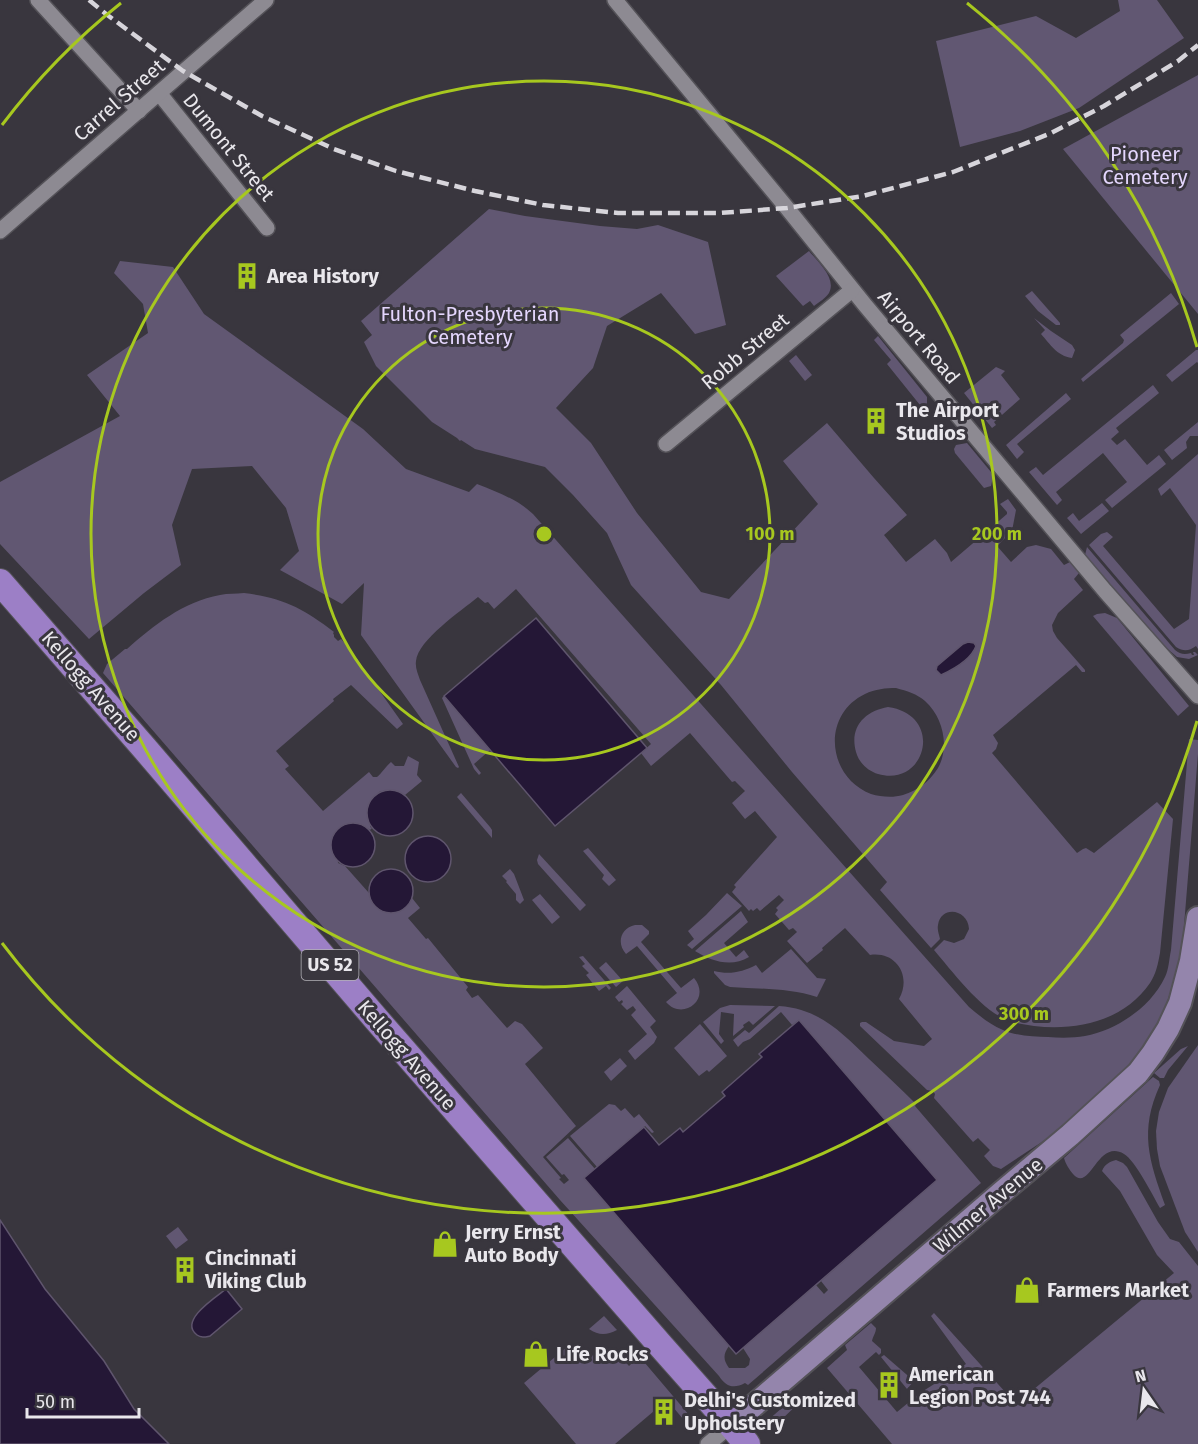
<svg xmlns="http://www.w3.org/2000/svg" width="1198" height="1444" font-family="'Fira Sans',sans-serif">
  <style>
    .green { fill: #615772; fill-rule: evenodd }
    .water { fill: #241736; stroke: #5f556d; stroke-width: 1.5 }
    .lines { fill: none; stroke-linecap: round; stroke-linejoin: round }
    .street-casing { stroke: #545258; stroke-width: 18 }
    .secondary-casing { stroke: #545258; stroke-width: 26 }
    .primary-casing { stroke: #545258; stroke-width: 28 }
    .street { stroke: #8d8a92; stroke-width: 15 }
    .secondary { stroke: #9485ac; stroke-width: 22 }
    .primary { stroke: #9c7fc6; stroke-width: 26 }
    .rail { stroke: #d7d5db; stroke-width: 4.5; stroke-dasharray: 12 6; stroke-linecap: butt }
    .ring { fill: none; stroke: #a7c81f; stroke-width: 3 }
    .labels { text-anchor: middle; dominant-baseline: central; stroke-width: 6; stroke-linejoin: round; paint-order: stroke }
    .shield { fill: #39363e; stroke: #b4b2b8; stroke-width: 1.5 }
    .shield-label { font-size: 18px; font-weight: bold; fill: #e9e7ec }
    .street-label { font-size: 20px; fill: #e9e7ec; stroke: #39363e }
    .park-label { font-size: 20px; fill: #e4d6fd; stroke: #39363e }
    .poi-label { font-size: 20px; font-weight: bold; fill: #e9e7ec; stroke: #39363e; text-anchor: start }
    .centre { fill: #a7c81f; stroke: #39363e; stroke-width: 3 }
    .ring-label { font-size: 18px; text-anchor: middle; font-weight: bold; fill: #a7c81f; stroke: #39363e; stroke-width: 6; stroke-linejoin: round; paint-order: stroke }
  </style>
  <rect width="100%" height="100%" fill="#39363e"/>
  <g class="green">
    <path d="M1118,0H1157L1184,38L1079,108L1020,131L960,147L936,41L1036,16L1076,38L1120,11Z"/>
    <path d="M1198,75V314L1063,149Z"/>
    <path d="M489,209L525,216L600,226L637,229L658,225L708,242L726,325L695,334L661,293L607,326L593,368L556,408L591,443L637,513L701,592L729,599L818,504L783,461L827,423L874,478L907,515L884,535L906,562L935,539L947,553L951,562L1007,514V512L1000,504L1008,499L1016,510L1012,531L997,546L1011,562L1027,547L1036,545L1051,549L1064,565L1070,562L1079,573L1074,579L1083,590L1058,613L1052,625L1053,631L1057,638L1085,670V672H1082L1076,665L993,735L998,743L996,749L992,753L1077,853L1083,849L1086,848L1094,853L1157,802L1173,819L1160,953C1158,964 1156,974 1150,983C1124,1021 1077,1031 1034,1026C1023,1024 1012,1023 1003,1018C980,1008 951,970 934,950L944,940L954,943L964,939L969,929C968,909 941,905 938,925C937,930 939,934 940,939L931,948L880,890L887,882L792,772L721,685L631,585L607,533L573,495L545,467L475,449L461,440L460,441L457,438L432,422L376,366L364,342L372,335L361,321ZM896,688C907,691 917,694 925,701C943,717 950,747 938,768C929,782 918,790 903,795C893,798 881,797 871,794C827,777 821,715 865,694C875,689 886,688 896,688Z"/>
    <path d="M809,251C817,261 837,278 829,293C826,298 819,302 814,306L810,301L803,306L776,276Z"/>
    <path d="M120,261L173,267L204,314L363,429L406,469L469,492L477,484C497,492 517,499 533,514L969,1007C980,1016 989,1024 1003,1030C1017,1036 1034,1037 1048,1037C1060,1038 1074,1038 1085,1036C1117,1030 1151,1007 1165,977C1169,969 1169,959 1171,950L1189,739L1198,740V754L1183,938L1176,973L1168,999L1160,1019L1144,1047L1125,1072L1060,1130L1001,1169L993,1166L984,1156L990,1150L978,1138L973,1142L934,1098L935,1094L933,1091L927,1090L860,1026V1023L862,1022H866L894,1041L924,1046L932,1039L899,999C912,976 896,951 870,955L845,928L822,948L823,950L807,963L787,941L797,932L793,928L789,930L775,914L778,910L776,908L784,900L779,895L760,911L757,908L753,911L751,909L749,911L732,892L736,887L734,885L777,837L755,811L745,819L732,803L745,791L735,781L732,782L690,733L651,766L641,753L651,744L516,589L494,609L488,602L485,603L478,597C461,611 418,640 416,661C415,668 418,674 420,680L459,767L458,768L456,767L361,635L364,583L342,604L280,570L299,551L286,508L252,466L192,469L172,525L181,565L144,593L89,639L0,544V482L120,416L87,375L148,333L143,304L114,273Z"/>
    <path d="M1032,291L1060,323V325H1056L1038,311L1025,296Z"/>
    <path d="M1171,293L1179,304L1083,382L1081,379L1123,343L1124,340L1120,335Z"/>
    <path d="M1034,318L1051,331L1072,345L1075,350L1072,358C1057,356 1050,344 1041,334L1045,330Z"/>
    <path d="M878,336L927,397V407L924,410L887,364L891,360L874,340Z"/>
    <path d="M1196,350H1198V363L1197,362L1172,382L1166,375Z"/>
    <path d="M796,355L812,375L805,381L789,361Z"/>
    <path d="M996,367L1005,371L1001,375L1020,399L994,422L996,425L992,428L964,393Z"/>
    <path d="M1153,385L1159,393L1116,428L1119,432L1111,439L1117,445L1125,439L1147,465L1159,455L1166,464L1112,508L1105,500L1127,482L1103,453L1056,492L1062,500L1057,505L1029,472L1036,467L1043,475Z"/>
    <path d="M1066,393L1071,399L1017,444L1024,452L1017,459L1006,445Z"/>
    <path d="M1198,422V436H1190L1186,442L1187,448L1172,460L1164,450Z"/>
    <path d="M967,443L991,472L993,477L991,486L984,488L955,453L954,449L956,445Z"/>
    <path d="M1198,454V649L1196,646C1189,651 1184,652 1176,647L1089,545L1101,534L1107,532L1113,537L1103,546L1174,629L1189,619L1196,525L1170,488L1161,496L1158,489Z"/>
    <path d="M1102,503L1109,511L1081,534L1067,518L1073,513L1079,521Z"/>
    <path d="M1087,547L1175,650C1180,654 1184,655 1191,653L1192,655H1194L1193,652H1195L1198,655L1189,659L1177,657L1161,643L1085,555Z"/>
    <path d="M244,593C283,598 303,608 334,632L333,633L334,635V637L338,641L341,639L347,645L403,724L397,729L351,685L333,699L334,701L276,751L289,766L285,769L323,811L369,772L373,777H377C382,773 385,767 391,762L395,766H404L408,756L419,762L417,775L422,781L405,795C396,789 388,789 379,792L370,827L372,828L370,830C359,822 346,822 336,831L338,863L345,866L369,893V896L399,912L405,908L412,898L420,908L408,918L426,939L428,938L468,987L466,990L472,998L478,995L507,1028L515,1021L522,1024L543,1048L525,1064L576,1126L543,1157L561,1178L559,1179L564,1184L569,1180L564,1174L562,1175L546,1157L568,1138L595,1169L584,1178L729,1346C723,1354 723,1360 729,1368H745L749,1365L750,1359L743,1348L816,1285L824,1294L828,1290L821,1281L937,1180L799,1020L792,1025L781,1012L750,1039L743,1042L738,1047L733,1040L745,1030L749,1033L779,1006C820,1009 841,1032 869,1059C885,1074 901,1089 916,1104L915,1106L981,1183L748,1385L745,1383C734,1389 726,1387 719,1376L560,1200L103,673L107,664L125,649H127C154,625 183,602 220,595C228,593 236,594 244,593Z"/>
    <path d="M1105,613L1117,618L1189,706L1178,716L1093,616L1097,614Z"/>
    <path d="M444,696L490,750L474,764L481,773L479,775L474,769L442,698Z"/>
    <path d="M888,707C945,715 926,788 878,774C868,771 859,763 856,752C849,727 865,711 888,707Z"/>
    <path d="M461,793L490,827L492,830V838L457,797Z"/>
    <path d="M588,848L616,880L609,886L602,879L604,875L583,851Z"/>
    <path d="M539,854L586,905L580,911L538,864L537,860Z"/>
    <path d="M510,869L514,874L524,900L520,904L516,900V894L506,882L507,881L502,876Z"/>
    <path d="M727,893L742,906L692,949L687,945L694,939L688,931L706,915Z"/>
    <path d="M540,894L560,917L552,924L532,900Z"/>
    <path d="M741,911L748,922L724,943L736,957L744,950L749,957C731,968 711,961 695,951Z"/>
    <path d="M635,925H642L649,931V934L641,942L681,988L694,978C712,1000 682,1021 666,1002L677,993L637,946L626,954C616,943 621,928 635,925Z"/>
    <path d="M791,949L817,978L826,979L817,997C789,988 759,989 730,987L725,985L714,973V971C729,975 743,972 756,965L762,973Z"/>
    <path d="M583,956L611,988L609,990L606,986L599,991L586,975L589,973L582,966L585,964L579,957Z"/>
    <path d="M606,962L623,981L616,987L599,968Z"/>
    <path d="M627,986L656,1021L650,1027L657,1037L654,1043L635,1060L628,1051L647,1034L631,1015L636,1010L633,1006L627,1010L621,1004L623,1002L622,1000L619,1002L615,997Z"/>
    <path d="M730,1005L774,1006H775L753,1025L749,1021L743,1025L744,1027L733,1036L734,1014L721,1012L719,1034L724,1041L721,1044L703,1022L720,1008Z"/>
    <path d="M700,1024L727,1056L709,1072L707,1070L699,1076L674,1048Z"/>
    <path d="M1198,1045V1252L1185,1232L1160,1166L1157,1149L1156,1131L1159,1112L1168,1088Z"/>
    <path d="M1188,1046L1168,1070L1164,1078H1160L1154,1073L1181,1049Z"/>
    <path d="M620,1058L627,1066L611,1081L604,1072Z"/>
    <path d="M1153,1077L1159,1081L1160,1085C1139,1131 1149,1160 1165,1205L1160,1208C1153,1196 1135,1160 1124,1154C1097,1138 1090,1194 1073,1174C1069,1169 1066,1165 1064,1158Z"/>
    <path d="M609,1104L615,1105L621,1111L625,1108L634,1118L639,1114L654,1132L652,1133L645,1126L597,1167L570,1136Z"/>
    <path d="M1116,1160L1123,1163L1127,1167L1158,1222L1170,1239L1179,1242L1198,1266V1444H892L827,1368L847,1350L845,1345L871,1323L876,1328C876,1333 873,1336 872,1341L881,1349V1353L879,1355L876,1352L859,1367L897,1412L920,1393L966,1364L931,1316L934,1313L1016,1404L1174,1273L1157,1255L1120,1191L1102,1171C1105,1164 1109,1162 1116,1160Z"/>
    <path d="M178,1227L188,1240L176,1249L166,1236Z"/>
    <path d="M604,1316L617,1330C607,1335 599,1336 589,1329Z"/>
    <path d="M567,1347L576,1353L602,1357L615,1350L629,1366L639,1356L695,1422L689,1426L667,1400L615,1444H576L524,1383Z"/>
    <path d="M884,1355L914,1381L907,1389L881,1357Z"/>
    <path d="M798,1394L802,1400L781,1420H778L767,1427V1421Z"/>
  </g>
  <g class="water">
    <path d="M536,618L647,748L555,826L444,696Z"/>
    <path d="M968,642L974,643L976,646C971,660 954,669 941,675L936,670L937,666L963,644Z"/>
    <circle cx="390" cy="813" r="23"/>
    <circle cx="353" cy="845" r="22"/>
    <circle cx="428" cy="859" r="23"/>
    <circle cx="391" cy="891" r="22"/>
    <path d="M799,1020L937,1180L736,1354L584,1178L644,1127L659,1145L680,1128L683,1132L725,1096L722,1092L762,1057L759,1054Z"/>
    <path d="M0,1220L45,1289L104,1361L134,1409L169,1444H0Z"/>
    <path d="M226,1289L242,1309L210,1336C205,1337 201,1338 197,1335C178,1321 216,1297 226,1289Z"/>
  </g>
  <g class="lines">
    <defs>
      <g id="street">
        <path d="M38,0L139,111"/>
        <path d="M615,0L787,208L865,305L1105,591L1198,696"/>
        <path d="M159,93L267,228"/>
        <path d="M0,231L266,0"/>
        <path d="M666,444L852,290"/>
        <path d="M708,1444L731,1425"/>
      </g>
      <path id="secondary" d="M731,1425L1002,1192L1070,1135L1138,1073L1153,1053L1168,1029L1180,1003L1191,961L1198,918"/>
      <path id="primary" d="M0,582L146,750L377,1020L661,1346L731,1425L747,1444"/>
    </defs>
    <use href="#street" class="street-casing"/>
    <use href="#secondary" class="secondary-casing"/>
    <use href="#primary" class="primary-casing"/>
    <use href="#street" class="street"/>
    <use href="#secondary" class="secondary"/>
    <use href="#primary" class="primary"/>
    <path class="rail" d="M89,0L106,14L183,71L262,116L334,149L396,171L475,191L543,205L618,213H720L787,208L863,196L953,172L1049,134L1104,106L1178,61L1198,45"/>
  </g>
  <g class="ring">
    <circle cx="544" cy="534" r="226"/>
    <circle cx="544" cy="534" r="453"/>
    <path d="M1197 721A679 679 0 0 1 2 943M2 125A679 679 0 0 1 121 3M967 3A679 679 0 0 1 1197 347"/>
  </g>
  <defs>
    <symbol id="building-bare" viewBox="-9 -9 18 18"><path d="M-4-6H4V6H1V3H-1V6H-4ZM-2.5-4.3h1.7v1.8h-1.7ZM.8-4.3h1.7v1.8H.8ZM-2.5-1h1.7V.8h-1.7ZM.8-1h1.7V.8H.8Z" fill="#a7c81f" stroke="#39363e" stroke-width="2.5" paint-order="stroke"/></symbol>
    <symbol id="shop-bare" viewBox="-9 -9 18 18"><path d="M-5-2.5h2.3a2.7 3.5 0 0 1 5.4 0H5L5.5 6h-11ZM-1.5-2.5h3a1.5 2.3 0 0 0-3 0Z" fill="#a7c81f" stroke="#39363e" stroke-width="2.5" paint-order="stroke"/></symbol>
  </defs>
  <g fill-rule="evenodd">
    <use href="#building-bare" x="228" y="257" width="38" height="38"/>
    <use href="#building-bare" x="857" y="402" width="38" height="38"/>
    <use href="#shop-bare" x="426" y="1225" width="38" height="38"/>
    <use href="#building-bare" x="166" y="1251" width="38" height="38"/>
    <use href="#shop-bare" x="1008" y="1271" width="38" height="38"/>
    <use href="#shop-bare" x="517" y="1335" width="38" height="38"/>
    <use href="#building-bare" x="870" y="1366" width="38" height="38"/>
    <use href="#building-bare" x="645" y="1393" width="38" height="38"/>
  </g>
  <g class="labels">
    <rect class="shield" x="301.5" y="950" width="57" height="30" rx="4.5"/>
    <g class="shield-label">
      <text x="330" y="965">US 52</text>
    </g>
    <g class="street-label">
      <text transform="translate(119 100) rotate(-41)">Carrel Street</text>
      <text transform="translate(229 147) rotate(51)">Dumont Street</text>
      <text transform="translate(919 337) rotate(50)">Airport Road</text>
      <text transform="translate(745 351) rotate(-40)">Robb Street</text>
      <text transform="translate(91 686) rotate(49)">Kellogg Avenue</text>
      <text transform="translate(407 1055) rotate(49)">Kellogg Avenue</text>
      <text transform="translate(988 1205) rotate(-40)">Wilmer Avenue</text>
    </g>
    <g class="park-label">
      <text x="1145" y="154">Pioneer<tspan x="1145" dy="23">Cemetery</tspan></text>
      <text x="470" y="314">Fulton-Presbyterian<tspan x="470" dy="23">Cemetery</tspan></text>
    </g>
    <g class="poi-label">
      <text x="267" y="276">Area History</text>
      <text x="896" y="410">The Airport<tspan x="896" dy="23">Studios</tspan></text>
      <text x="465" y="1232">Jerry Ernst<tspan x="465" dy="23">Auto Body</tspan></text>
      <text x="205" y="1258">Cincinnati<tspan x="205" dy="23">Viking Club</tspan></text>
      <text x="1047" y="1290">Farmers Market</text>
      <text x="556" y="1354">Life Rocks</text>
      <text x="909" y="1374">American<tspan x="909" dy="23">Legion Post 744</tspan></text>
      <text x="684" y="1400">Delhi's Customized<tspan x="684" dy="23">Upholstery</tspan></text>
    </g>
  </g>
  <circle cx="544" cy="534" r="9" class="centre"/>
  <g class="ring-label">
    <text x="770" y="540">100 m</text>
    <text x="997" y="540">200 m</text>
    <text x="1024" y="1020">300 m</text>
  </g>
  <g transform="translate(1144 1390) rotate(346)" stroke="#39363e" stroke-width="4.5" paint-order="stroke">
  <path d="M0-4.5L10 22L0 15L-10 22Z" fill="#e9e7ec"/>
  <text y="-9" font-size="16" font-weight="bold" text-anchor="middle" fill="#e9e7ec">N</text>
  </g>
  <path d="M27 1408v9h112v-9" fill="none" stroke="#e9e7ec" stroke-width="3"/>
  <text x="36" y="1408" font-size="18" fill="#e9e7ec" stroke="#39363e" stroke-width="4.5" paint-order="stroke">50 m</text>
</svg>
